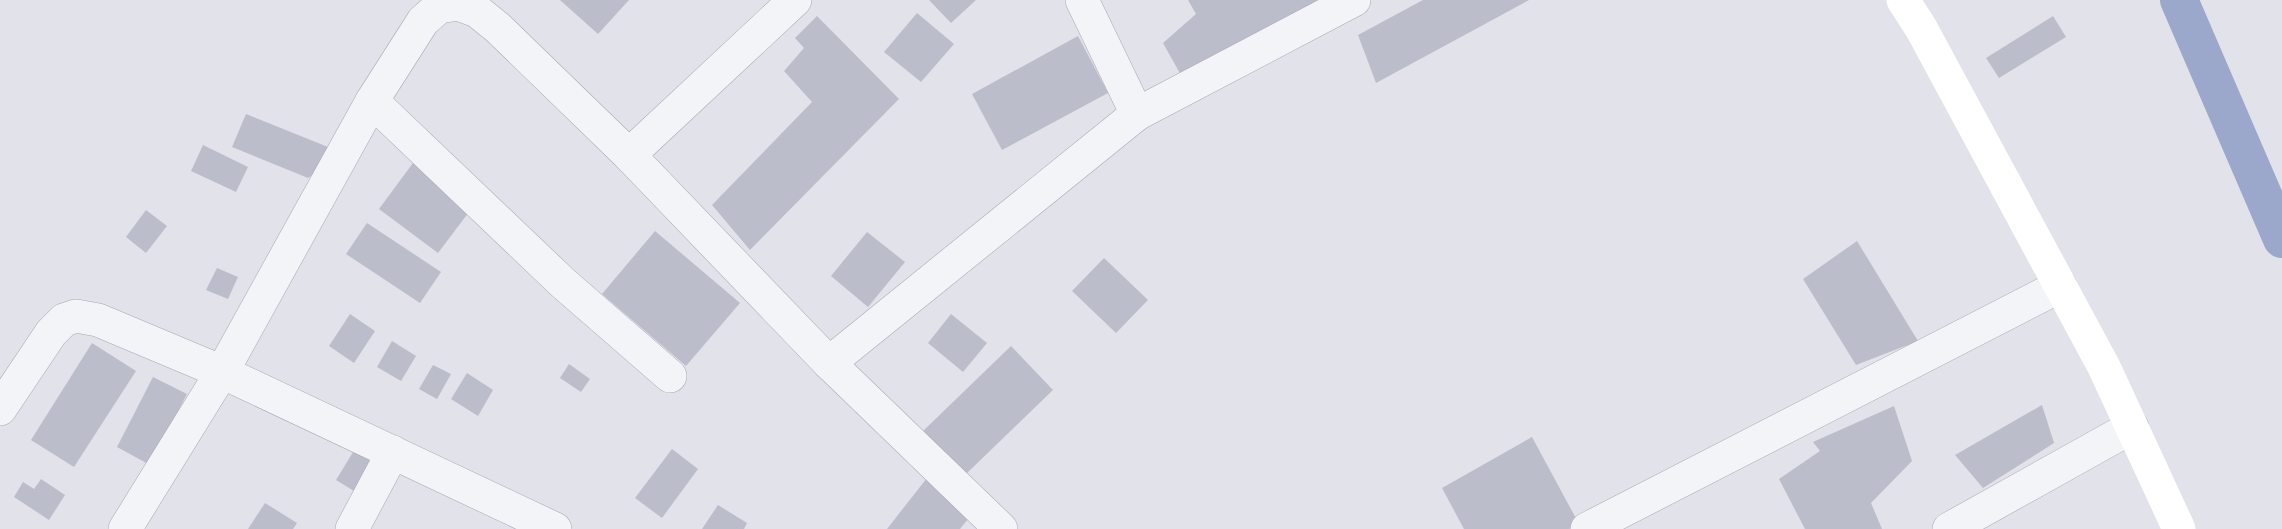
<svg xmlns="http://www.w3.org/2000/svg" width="2282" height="529" font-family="'Roboto Condensed',sans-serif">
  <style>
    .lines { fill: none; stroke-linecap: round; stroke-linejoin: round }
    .canal { stroke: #9ba7cb; stroke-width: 38 }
    .building { fill: #bbbdca }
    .street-casing { stroke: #a6a8b4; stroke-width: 34 }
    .street { stroke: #f3f4f8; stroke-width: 33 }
    .secondary { stroke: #fff; stroke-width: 33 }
  </style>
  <rect width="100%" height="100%" fill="#e1e2ea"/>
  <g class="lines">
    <path class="canal" d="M2179,0L2282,239"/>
  </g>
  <g class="building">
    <path d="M560,0H629L598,34Z"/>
    <path d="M929,0H976L951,23Z"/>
    <path d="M1188,0H1334L1182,77L1163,43L1196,14Z"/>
    <path d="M1423,0H1529L1376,83L1358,35Z"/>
    <path d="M917,13L954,44L921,82L884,52Z"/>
    <path d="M817,16L899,99L750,250L712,205L812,102L784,71L804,48L795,38Z"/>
    <path d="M2053,16L2066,37L1999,78L1986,58Z"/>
    <path d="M1078,36L1108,93L1002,150L972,94Z"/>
    <path d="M246,114L343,153L308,178L232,147Z"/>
    <path d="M203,145L248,167L236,192L191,171Z"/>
    <path d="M413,163L472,208L438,253L379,209Z"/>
    <path d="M146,210L167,226L146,253L126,237Z"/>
    <path d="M367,223L441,272L420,303L346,254Z"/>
    <path d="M655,231L740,303L686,366L602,294Z"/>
    <path d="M867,232L905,262L868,307L831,276Z"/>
    <path d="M1857,241L1918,341L1856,365L1803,279Z"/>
    <path d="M1104,258L1148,300L1116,333L1072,291Z"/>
    <path d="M217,268L238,277L228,299L206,290Z"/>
    <path d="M350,314L375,331L354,363L329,346Z"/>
    <path d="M951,314L987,343L963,372L928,343Z"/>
    <path d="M392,341L416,356L401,381L377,367Z"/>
    <path d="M92,343L136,371L74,467L31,440Z"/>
    <path d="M1011,346L1053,390L965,475L923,431Z"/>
    <path d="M569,364L590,379L581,392L560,378Z"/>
    <path d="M433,365L451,374L437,399L419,389Z"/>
    <path d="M467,373L493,390L478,416L451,399Z"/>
    <path d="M153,377L187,394L150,465L117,447Z"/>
    <path d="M2042,405L2054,443L1983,488L1955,455Z"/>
    <path d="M1894,406L1912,461L1871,503L1882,529H1805L1779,479L1820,451L1813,442Z"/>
    <path d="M1532,437L1579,524L1569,529H1464L1442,488Z"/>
    <path d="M358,444L398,468L377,505L336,480Z"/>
    <path d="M672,449L698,469L662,518L635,498Z"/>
    <path d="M927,478L972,514L960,529H887Z"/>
    <path d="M41,479L65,495L49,520L14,497L23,482L34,489Z"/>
    <path d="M265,503L297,523L293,529H248Z"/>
    <path d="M718,505L747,523L744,529H702Z"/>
  </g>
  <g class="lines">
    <defs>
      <g id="street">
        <path d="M1082,0L1137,114"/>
        <path d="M372,101L563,283L670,376"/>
        <path d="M629,155L795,0"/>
        <path d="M829,363L1137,114L1354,0"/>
        <path d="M0,409L51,333L64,320L76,316L98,320L222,372L555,529"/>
        <path d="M125,529L222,372L372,101L423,21L439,7L458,4L477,11L498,28L629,155L829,363L1001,529"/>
        <path d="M352,529L393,452"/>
        <path d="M1587,529L2060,286"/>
        <path d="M1949,529L2132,427"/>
      </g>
    </defs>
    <use href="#street" class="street-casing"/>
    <use href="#street" class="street"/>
    <path class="secondary" d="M1903,0L1921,28L2104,367L2179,529"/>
  </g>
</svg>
